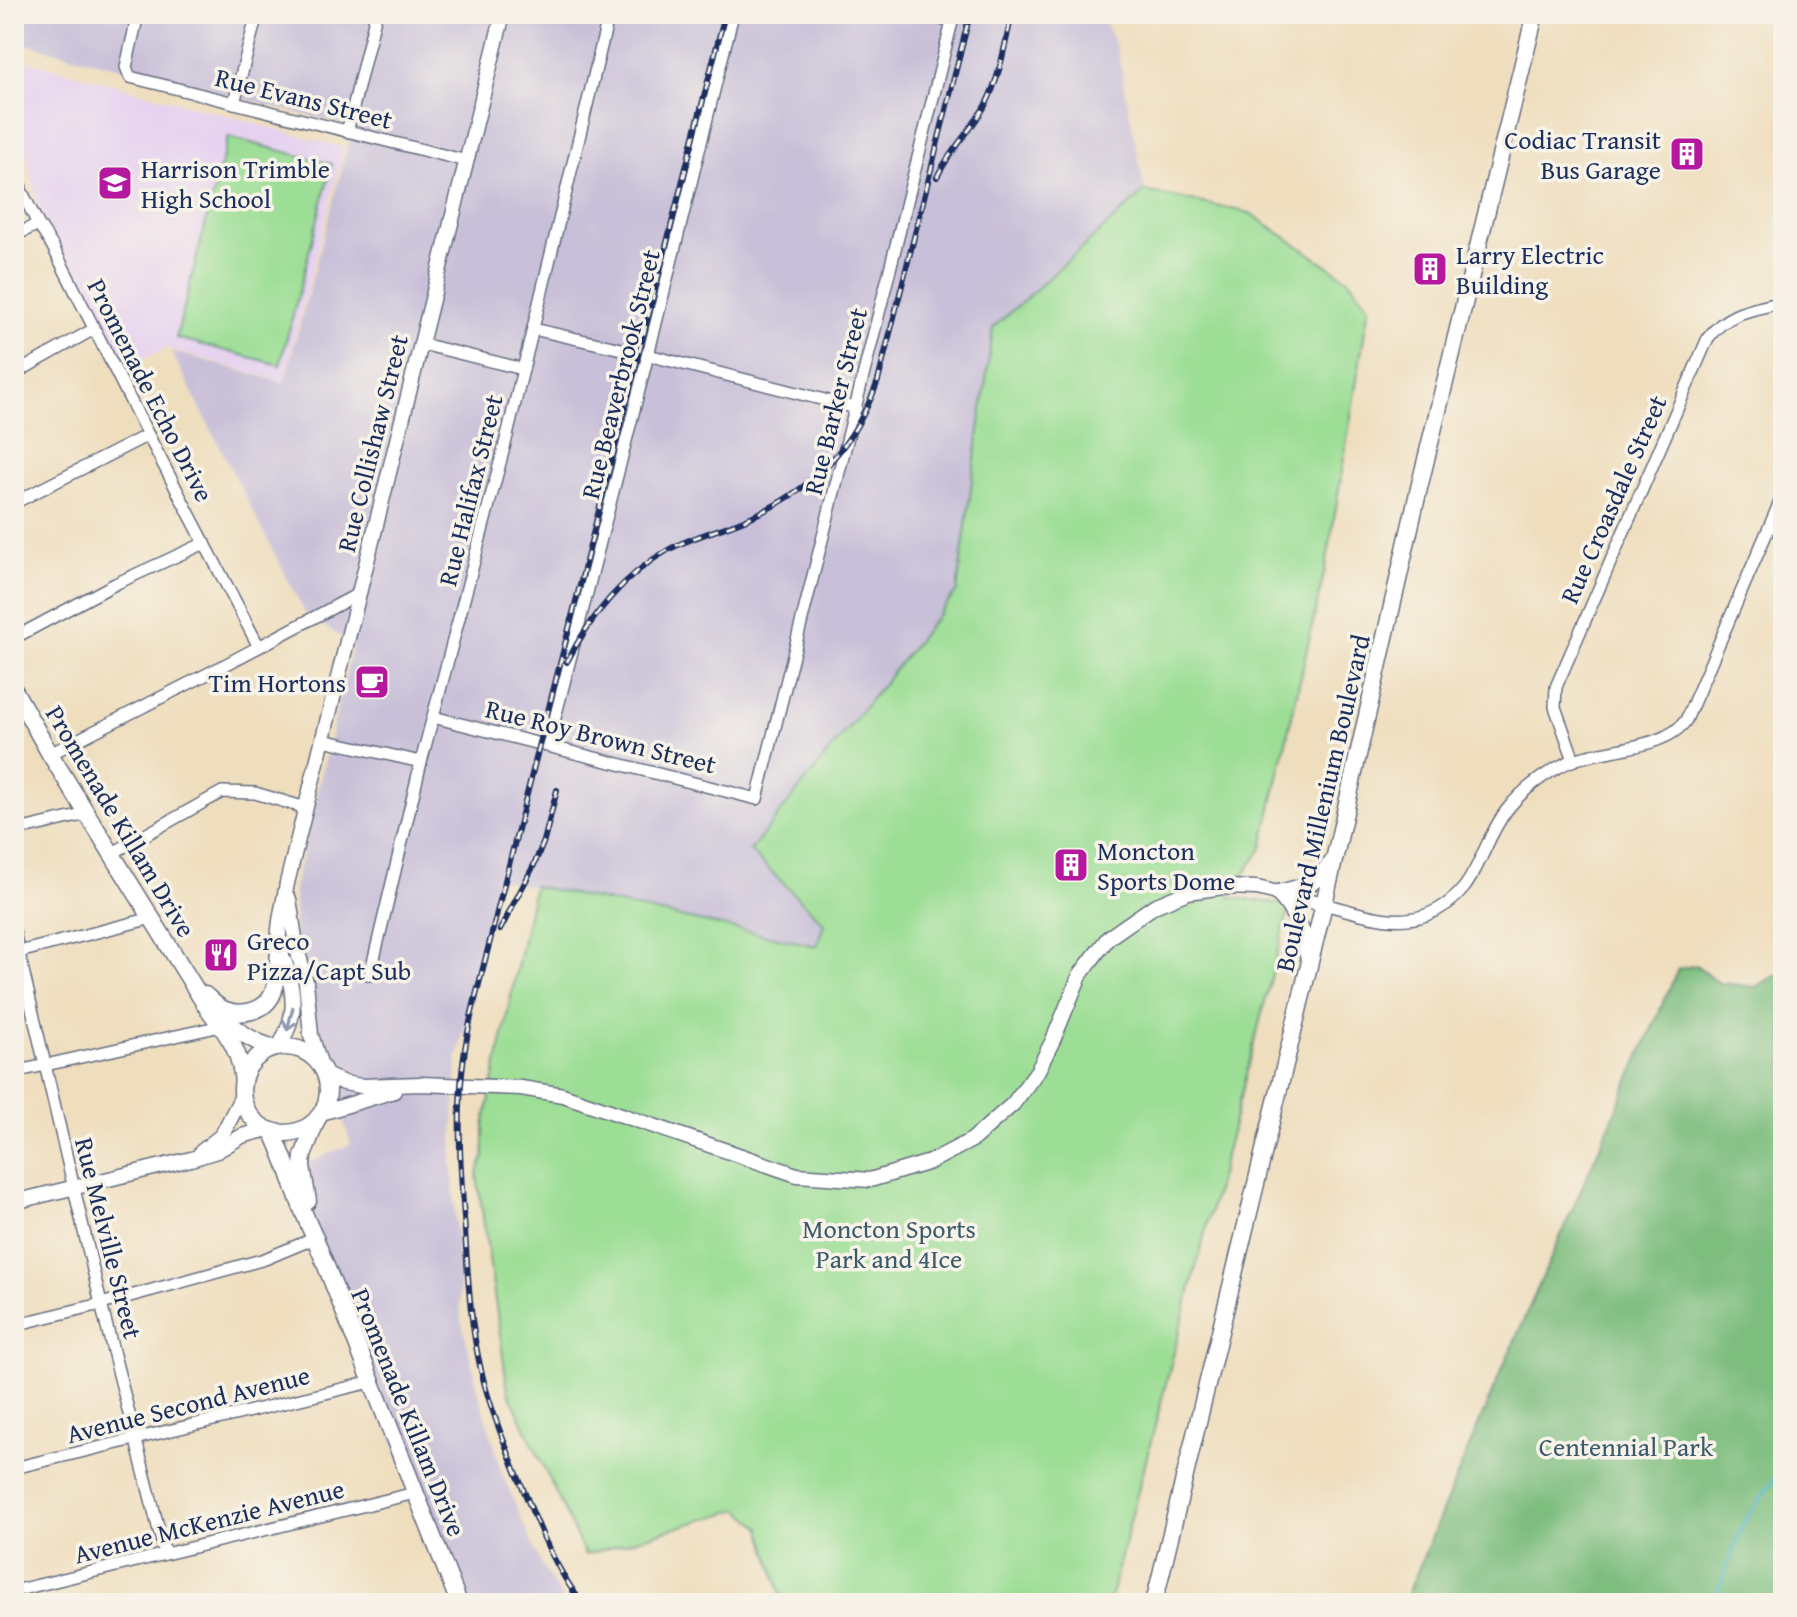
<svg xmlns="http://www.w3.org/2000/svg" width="1797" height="1617" font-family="'Gentium Book Plus',serif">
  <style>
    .built { fill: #e6d2f0 }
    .industrial { fill: #c8bfd8 }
    .green { fill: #9cde95; stroke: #5c867a; stroke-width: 2 }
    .forest { fill: #7dbd7e; stroke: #4c766e; stroke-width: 2 }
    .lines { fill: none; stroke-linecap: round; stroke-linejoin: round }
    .stream { stroke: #4db8ca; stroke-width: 3 }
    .minor-casing { stroke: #656c80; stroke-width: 14 }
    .tertiary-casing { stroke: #656c80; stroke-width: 17 }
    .secondary-casing { stroke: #656c80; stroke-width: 19 }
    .primary-casing { stroke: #656c80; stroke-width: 19 }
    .minor { stroke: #fff; stroke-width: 11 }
    .tertiary { stroke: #fff; stroke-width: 14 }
    .secondary { stroke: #fff; stroke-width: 16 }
    .primary { stroke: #fff; stroke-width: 16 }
    .rail-casing { stroke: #1b2f5e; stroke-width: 6 }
    .rail { stroke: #f7f3e8; stroke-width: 3; stroke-dasharray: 9; stroke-linecap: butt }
    .oneway { stroke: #8d97ae }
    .labels { text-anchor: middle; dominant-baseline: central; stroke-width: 7; stroke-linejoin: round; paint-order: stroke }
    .street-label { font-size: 26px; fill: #1b2f5e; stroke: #f7f3e8 }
    .poi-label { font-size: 26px; fill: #1b2f5e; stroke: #f7f3e8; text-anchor: start }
    .park-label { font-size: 26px; fill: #3b5b6c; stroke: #f7f3e8 }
  </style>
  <rect width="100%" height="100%" fill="#f7f3e8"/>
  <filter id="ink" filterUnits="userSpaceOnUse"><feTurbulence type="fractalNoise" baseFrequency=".0125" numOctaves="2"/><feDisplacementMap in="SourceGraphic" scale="16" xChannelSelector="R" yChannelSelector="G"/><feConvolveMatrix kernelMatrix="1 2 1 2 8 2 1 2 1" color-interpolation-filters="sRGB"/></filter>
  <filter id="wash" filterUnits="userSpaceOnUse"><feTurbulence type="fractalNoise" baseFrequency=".006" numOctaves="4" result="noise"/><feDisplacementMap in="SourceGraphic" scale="32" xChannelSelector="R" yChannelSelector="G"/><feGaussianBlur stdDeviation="1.8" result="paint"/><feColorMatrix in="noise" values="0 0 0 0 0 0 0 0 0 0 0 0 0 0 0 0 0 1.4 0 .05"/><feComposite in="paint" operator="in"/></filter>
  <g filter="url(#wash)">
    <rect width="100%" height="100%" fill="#efdebe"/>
    <path class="built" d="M14,57L344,148L283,382L167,348L127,367L38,207L14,94Z"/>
    <path class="industrial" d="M18,14H1102L1117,49L1145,191L993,328L957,591L750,851L824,923L817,947L497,879L457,1062L452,1160L461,1319L481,1401L503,1476L542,1566L565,1603H458L286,1173L351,1144L315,1036L295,951L294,888L353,644L306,615L171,351L284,383L353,127L14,41V27Z"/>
    <g class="green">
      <path d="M228,137L332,164L280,365L176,338Z"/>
      <path d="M1145,191L1250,213L1349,280L1369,306L1328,556L1262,848L1229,897L1290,905L1109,1603H783L761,1528L739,1509L585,1555L508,1391L477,1175L484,1157V1126L534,886L817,946L824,923L750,851L957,591L993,328Z"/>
    </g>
    <path class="forest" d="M1696,965L1719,983L1755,987L1778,974L1783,979V1603H1404L1496,1383L1678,969Z"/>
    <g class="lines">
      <path class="stream" d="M1713,1603L1744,1522L1783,1467"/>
    </g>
  </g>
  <g filter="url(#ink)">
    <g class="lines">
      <defs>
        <g id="minor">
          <path d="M138,14L126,67L130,77L467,161"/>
          <path d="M924,14L952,22"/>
          <path d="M234,103L257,14"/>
          <path d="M347,132L376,14"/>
          <path d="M14,149L21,190L38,224L53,247L148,435L259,647"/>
          <path d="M14,236L38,224"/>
          <path d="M533,329L648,355L856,408"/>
          <path d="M422,344L523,369"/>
          <path d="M14,374L94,329"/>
          <path d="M14,503L148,435"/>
          <path d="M14,638L115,584L205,543"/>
          <path d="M433,717L757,799L954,14"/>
          <path d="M323,740L421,762"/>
          <path d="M548,745L648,355L733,14"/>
          <path d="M50,754L221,667L360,593"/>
          <path d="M1574,760L1555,707L1556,687L1708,338C1728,311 1752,310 1783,302"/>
          <path d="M14,831L87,814"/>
          <path d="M111,854L222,792L255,793L306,808"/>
          <path d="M1324,904C1356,912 1393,927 1426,915C1479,895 1477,850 1506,811C1516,798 1528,787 1541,778C1551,771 1563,764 1574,760C1606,748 1667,749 1686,720L1783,495"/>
          <path d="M14,932L101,1304L165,1554"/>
          <path d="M15,953L152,918"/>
          <path d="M370,975L421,762L506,440L609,14"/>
          <path d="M14,1072L221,1026"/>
          <path d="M14,1325L101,1304L265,1259L315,1238"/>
          <path d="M14,1468L371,1382"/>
          <path d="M14,1591L415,1493"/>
        </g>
        <g id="tertiary">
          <path d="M289,899L296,945L306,982L311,1035L321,1066"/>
          <path d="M279,1047C295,1019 296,1001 287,969C285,961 280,954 279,945C277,925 284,903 287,883L503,14"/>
          <path d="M325,1075L344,1083L361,1086L421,1084L521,1088L563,1095L797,1175L870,1180L930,1162L972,1140L1013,1104L1038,1070L1053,1040L1080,975L1108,938L1154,906L1188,892L1223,887L1257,888L1324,904"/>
          <path d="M321,1113L394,1091"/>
          <path d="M201,1152L222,1135L243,1094"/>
          <path d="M14,1202L191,1159L217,1151L242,1136L268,1129"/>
        </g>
        <g id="secondary">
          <path d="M1278,893C1297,912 1303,934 1309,959"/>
          <path d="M1278,893C1307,887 1313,884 1333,862"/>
          <path d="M1154,1603L1324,904L1419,488L1535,14"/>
        </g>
        <g id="primary">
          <path d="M14,690L50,754L206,1006C226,1033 241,1049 243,1084"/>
          <path d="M205,995C211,1000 217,1007 225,1010C242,1016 265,1012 273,993C278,979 278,963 279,949"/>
          <path d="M220,1014C236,1030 253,1043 276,1048"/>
          <circle cx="285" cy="1090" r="43"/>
          <path d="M272,1131C289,1165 297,1203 315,1238L459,1603"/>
          <path d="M308,1201L302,1166L303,1156L317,1119"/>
        </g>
      </defs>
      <use href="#minor" class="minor-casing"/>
      <use href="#tertiary" class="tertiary-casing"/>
      <use href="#secondary" class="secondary-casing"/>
      <use href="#primary" class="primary-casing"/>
      <use href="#minor" class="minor"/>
      <use href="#tertiary" class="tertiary"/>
      <use href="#secondary" class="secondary"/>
      <use href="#primary" class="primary"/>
      <defs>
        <g id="rail">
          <path d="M937,177C950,150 972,130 986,104C1000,77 1005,44 1012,14"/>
          <path d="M567,662C590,617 624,575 668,550C695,535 726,529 753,516C816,488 854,445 878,381L970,14"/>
          <path d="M500,930L534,865L544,841L557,790"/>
          <path d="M582,1603C557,1571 541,1533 526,1496C509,1454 491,1413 481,1370C470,1324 468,1277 465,1231C461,1178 457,1125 462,1073C467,1019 485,965 497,912L725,14"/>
        </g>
      </defs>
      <use href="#rail" class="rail-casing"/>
      <use href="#rail" class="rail"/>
    </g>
    <defs><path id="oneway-shaft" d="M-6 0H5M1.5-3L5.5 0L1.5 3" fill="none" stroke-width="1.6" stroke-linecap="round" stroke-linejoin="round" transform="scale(2)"/></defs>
    <use class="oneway" href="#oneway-shaft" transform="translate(290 1019) rotate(104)"/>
  </g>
  <defs>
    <symbol id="building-square" viewBox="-11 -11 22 22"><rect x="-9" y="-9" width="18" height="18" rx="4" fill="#b5179e" stroke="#f7f3e8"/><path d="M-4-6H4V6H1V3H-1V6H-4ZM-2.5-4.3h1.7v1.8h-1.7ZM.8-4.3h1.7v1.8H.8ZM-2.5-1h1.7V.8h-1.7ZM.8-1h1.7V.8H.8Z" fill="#fff"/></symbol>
    <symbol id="school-square" viewBox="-11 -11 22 22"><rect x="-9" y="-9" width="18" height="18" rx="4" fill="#b5179e" stroke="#f7f3e8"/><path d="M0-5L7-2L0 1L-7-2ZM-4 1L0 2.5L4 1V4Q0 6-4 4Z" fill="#fff"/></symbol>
    <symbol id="cafe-square" viewBox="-11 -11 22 22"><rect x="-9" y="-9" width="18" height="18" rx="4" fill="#b5179e" stroke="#f7f3e8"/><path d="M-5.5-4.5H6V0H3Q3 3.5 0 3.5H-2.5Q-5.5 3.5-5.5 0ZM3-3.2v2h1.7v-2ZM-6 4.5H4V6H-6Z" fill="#fff"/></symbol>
    <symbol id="restaurant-square" viewBox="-11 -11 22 22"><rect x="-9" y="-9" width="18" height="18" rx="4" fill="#b5179e" stroke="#f7f3e8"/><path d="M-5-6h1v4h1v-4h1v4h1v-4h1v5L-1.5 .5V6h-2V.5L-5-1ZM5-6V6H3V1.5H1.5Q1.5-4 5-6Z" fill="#fff"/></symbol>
  </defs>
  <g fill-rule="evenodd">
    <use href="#building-square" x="1667" y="134" width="40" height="40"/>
    <use href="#school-square" x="95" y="163" width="40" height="40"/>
    <use href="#building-square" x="1410" y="249" width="40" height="40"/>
    <use href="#cafe-square" x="352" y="662" width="40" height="40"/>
    <use href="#building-square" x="1051" y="845" width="40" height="40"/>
    <use href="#restaurant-square" x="201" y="935" width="40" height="40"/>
  </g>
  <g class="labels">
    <g class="street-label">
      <text transform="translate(304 98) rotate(14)">Rue Evans Street</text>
      <text transform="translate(620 374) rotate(-76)">Rue Beaverbrook Street</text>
      <text transform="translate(151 390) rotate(63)">Promenade Echo Drive</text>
      <text transform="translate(835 401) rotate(-76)">Rue Barker Street</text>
      <text transform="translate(372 443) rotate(-76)">Rue Collishaw Street</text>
      <text transform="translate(470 490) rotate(-76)">Rue Halifax Street</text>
      <text transform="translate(1613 499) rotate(-66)">Rue Croasdale Street</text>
      <text transform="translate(601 736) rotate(14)">Rue Roy Brown Street</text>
      <text transform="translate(1322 803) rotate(-77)">Boulevard Millenium Boulevard</text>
      <text transform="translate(121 821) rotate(59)">Promenade Killam Drive</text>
      <text transform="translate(109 1238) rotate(76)">Rue Melville Street</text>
      <text transform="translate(188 1404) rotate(-14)">Avenue Second Avenue</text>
      <text transform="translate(409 1412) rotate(68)">Promenade Killam Drive</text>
      <text transform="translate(209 1521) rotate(-14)">Avenue McKenzie Avenue</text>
    </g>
    <g class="poi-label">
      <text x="1661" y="139" text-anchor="end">Codiac Transit<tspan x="1661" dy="30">Bus Garage</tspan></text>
      <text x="141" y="168">Harrison Trimble<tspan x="141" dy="30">High School</tspan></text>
      <text x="1456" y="254">Larry Electric<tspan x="1456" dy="30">Building</tspan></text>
      <text x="346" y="682" text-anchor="end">Tim Hortons</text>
      <text x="1097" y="850">Moncton<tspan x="1097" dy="30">Sports Dome</tspan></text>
      <text x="247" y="940">Greco<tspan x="247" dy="30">Pizza/Capt Sub</tspan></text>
    </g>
    <g class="park-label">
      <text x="889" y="1228">Moncton Sports<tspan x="889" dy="30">Park and 4Ice</tspan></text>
      <text x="1626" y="1446">Centennial Park</text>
    </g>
  </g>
  <rect width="1797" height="1617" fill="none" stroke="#f7f3e8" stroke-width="48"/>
</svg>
